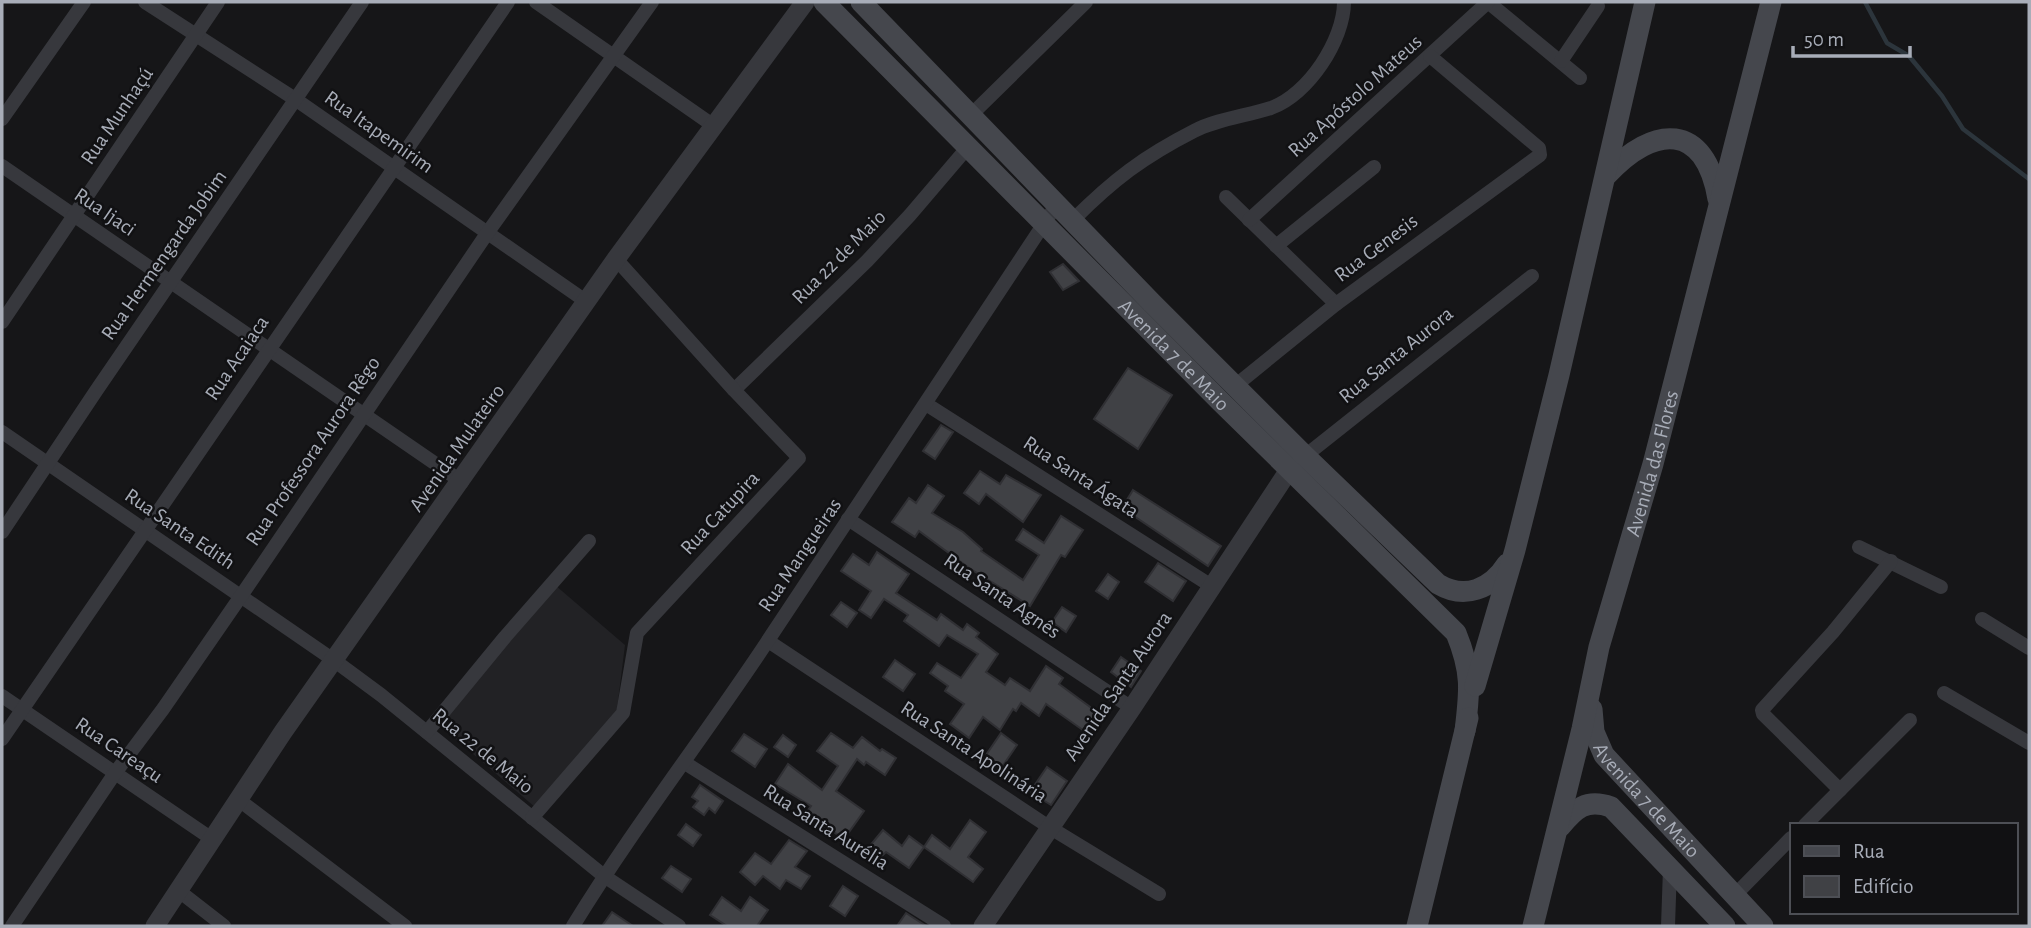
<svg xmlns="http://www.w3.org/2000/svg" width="2031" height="928" font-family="'Alegreya Sans',sans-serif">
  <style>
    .built { fill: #222225 }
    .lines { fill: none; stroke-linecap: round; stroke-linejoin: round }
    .stream { stroke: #2c353c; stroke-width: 4.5 }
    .building { fill: #404145; stroke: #303034; stroke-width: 2 }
    .minor { stroke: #37383d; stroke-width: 14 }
    .tertiary { stroke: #37383d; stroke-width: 19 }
    .secondary { stroke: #45474d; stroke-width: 21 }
    .labels { text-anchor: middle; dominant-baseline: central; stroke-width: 5; stroke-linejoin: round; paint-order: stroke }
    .street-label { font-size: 21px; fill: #a8adb8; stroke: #111113 }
  </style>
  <rect width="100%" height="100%" fill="#161618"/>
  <path class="built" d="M555,585L625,645L616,717L536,808L438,724Z"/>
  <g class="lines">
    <path class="stream" d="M1865,2L1887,43L1909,56L1942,96L1963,129L2029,179"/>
  </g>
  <g class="building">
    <path d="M1063,264L1079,281L1063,290L1050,272Z"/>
    <path d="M1128,368L1172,395L1138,449L1094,419Z"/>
    <path d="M941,425L953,432L935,459L923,451Z"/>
    <path d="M980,471L1000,484L1006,475L1041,495L1023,522L986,494L979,504L964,493Z"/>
    <path d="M928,485L944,496L932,513L963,532L982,549L981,551L1023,580L1039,555L1016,540L1023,529L1044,543L1061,516L1083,530L1065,557L1061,555L1030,606L969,568L919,531L915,537L892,522L909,498L916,503Z"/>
    <path d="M1133,490L1221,546L1208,566L1122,508Z"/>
    <path d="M877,552L909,574L896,593L937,620L941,614L963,630L967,624L979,633L976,637L998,654L986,672L1005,685L1010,678L1030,691L1046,666L1063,678L1059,684L1101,715L1087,733L1046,704L1039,716L1021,703L1016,711L1013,709L1000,730L983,717L969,738L950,724L964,704L945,691L948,686L930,673L937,663L961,678L978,654L947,635L939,646L904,621L908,615L884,599L871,618L859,610L871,591L841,571L853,554L869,565Z"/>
    <path d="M1158,563L1186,581L1173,601L1145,582Z"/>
    <path d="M1108,574L1119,582L1108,599L1096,591Z"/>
    <path d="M841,602L857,613L847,627L831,615Z"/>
    <path d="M1062,607L1076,616L1066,632L1052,622Z"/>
    <path d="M1121,657L1141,671L1131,687L1111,672Z"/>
    <path d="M895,660L915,674L903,691L883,677Z"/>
    <path d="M831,733L853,748L862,737L880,751L882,749L896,758L885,775L866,762L864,765L857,759L836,791L864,811L844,839L825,826L823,829L804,816L811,806L775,784L788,764L822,790L838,766L817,751Z"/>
    <path d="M1001,733L1017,745L1002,767L986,755Z"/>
    <path d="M744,734L767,749L755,767L732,751Z"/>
    <path d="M783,735L796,745L788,757L774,747Z"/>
    <path d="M1047,767L1067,781L1051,805L1030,792Z"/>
    <path d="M700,785L723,801L715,813L709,808L704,815L693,807L698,801L692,797Z"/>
    <path d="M970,820L986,832L968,857L983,869L973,882L924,847L932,835L950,849Z"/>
    <path d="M686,824L701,835L693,846L678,835Z"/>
    <path d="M883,830L902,846L909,836L924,847L909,868L886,852L880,858L868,848Z"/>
    <path d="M789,840L807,851L795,867L810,876L801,889L786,880L780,889L763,876L755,885L740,872L755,853L771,864Z"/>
    <path d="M671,866L691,879L682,892L662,878Z"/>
    <path d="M843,886L858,896L845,916L830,906Z"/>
    <path d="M722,897L741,911L750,897L768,910L757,926H727L710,915Z"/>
    <path d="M612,912L633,926H602Z"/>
    <path d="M906,913L926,926H897Z"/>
  </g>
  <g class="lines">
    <g class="minor">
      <path d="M145,2L295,99L587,302"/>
      <path d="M536,2L714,126"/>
      <path d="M1488,2L1580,78"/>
      <path d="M1561,61L1598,6"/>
      <path d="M971,115L1086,2"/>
      <path d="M2,119L84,2"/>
      <path d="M2,166L462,482"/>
      <path d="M1226,197L1336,304"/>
      <path d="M1073,220C1113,180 1143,157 1194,131C1217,119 1246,116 1271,108C1308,95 1344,40 1344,2"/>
      <path d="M1249,220L1488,2"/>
      <path d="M1276,246L1374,167"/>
      <path d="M2,322L218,2"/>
      <path d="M1235,386L1336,304L1540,155L1539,148L1430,56"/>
      <path d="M734,390L867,261L910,215L968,147"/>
      <path d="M926,404L1213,587"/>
      <path d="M2,432L335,661L381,695L604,876L679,926"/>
      <path d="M1300,460L1532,276"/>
      <path d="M848,519L1132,708"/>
      <path d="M2,532L96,391L362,2"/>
      <path d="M1859,547L1941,587"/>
      <path d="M1982,619L2029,648"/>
      <path d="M768,641L1049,827L1159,894"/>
      <path d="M1944,693L2029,743"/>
      <path d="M2,696L212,839"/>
      <path d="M427,732L505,637L589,541"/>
      <path d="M2,739L508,2"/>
      <path d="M685,763L944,926"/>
      <path d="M1840,790L1763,714L1762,710L1833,632L1891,561"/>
      <path d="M239,800L405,926"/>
      <path d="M532,818L623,713L637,633L799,458L734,390L616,259"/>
      <path d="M1805,825L1910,720"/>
      <path d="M179,891L224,926"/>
      <path d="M1735,895L1791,838"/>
      <path d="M12,926L115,773L163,709L241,596L488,232L652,2"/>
      <path d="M573,926C633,828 704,737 767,642C865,496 960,350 1057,204"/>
      <path d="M1668,926L1670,868"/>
    </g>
    <g class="tertiary">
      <path d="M155,926L283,732L616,259L805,2"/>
      <path d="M983,926L1132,708L1289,470"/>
    </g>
    <g class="secondary">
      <path id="s1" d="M824,2L1220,401L1456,633C1472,672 1470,690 1465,731"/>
      <path d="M861,2L1151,302L1304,455L1438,584C1465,600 1491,589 1507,564"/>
      <path d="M1607,175C1654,124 1705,122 1718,199"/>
      <path d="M1475,686L1515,550L1559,375L1645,2"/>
      <path id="s2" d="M1592,709L1594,732L1604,755L1763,926"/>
      <path d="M1560,827C1575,809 1586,798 1611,807L1725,926"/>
      <path d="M1417,926L1468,718"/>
      <path id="s3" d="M1533,926L1582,729L1599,647L1653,464L1771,2"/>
    </g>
  </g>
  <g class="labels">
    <g class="street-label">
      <text transform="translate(1355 96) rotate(-42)">Rua Apóstolo Mateus</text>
      <text transform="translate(117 116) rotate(-56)">Rua Munhaçú</text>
      <text transform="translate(379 132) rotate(35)">Rua Itapemirim</text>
      <text transform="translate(105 212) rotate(34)">Rua Ijaci</text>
      <text transform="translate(1376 248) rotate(-37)">Rua Genesis</text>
      <text transform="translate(164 255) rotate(-55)">Rua Hermengarda Jobim</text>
      <text transform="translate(839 257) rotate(-45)">Rua 22 de Maio</text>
      <text stroke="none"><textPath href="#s1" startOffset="497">Avenida 7 de Maio</textPath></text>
      <text transform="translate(1396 355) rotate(-39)">Rua Santa Aurora</text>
      <text transform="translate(237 358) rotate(-56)">Rua Acaiaca</text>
      <text transform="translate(457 448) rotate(-55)">Avenida Mulateiro</text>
      <text transform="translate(313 451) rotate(-56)">Rua Professora Aurora Rêgo</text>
      <text stroke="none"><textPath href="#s3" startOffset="478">Avenida das Flores</textPath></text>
      <text transform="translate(1081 477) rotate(33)">Rua Santa Ágata</text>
      <text transform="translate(720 513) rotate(-47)">Rua Catupira</text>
      <text transform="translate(180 529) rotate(34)">Rua Santa Edith</text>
      <text transform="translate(800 555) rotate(-56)">Rua Mangueiras</text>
      <text transform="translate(1002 596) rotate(34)">Rua Santa Agnês</text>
      <text transform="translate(1118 686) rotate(-56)">Avenida Santa Aurora</text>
      <text transform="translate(119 750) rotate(34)">Rua Careaçu</text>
      <text transform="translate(483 751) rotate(39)">Rua 22 de Maio</text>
      <text transform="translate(974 752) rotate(33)">Rua Santa Apolinária</text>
      <text stroke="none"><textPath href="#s2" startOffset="110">Avenida 7 de Maio</textPath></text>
      <text transform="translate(826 827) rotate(32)">Rua Santa Aurélia</text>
    </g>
  </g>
  <rect width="2031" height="928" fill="none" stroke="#a8adb8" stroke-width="7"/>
  <rect x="1790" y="823" width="228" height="91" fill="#111113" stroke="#4d4f55" stroke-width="2"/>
  <rect x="1804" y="846" width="35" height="10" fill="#45474d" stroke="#4d4f55" stroke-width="2"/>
  <text x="1853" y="858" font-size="21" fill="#a8adb8">Rua</text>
  <rect x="1804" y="876" width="35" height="21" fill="#404145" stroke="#4d4f55" stroke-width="2"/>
  <text x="1853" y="893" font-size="21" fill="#a8adb8">Edifício</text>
  <path d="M1793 46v10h117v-10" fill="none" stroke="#a8adb8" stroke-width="3.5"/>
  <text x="1804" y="46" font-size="21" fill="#a8adb8" stroke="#111113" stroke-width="5" paint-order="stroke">50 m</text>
</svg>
